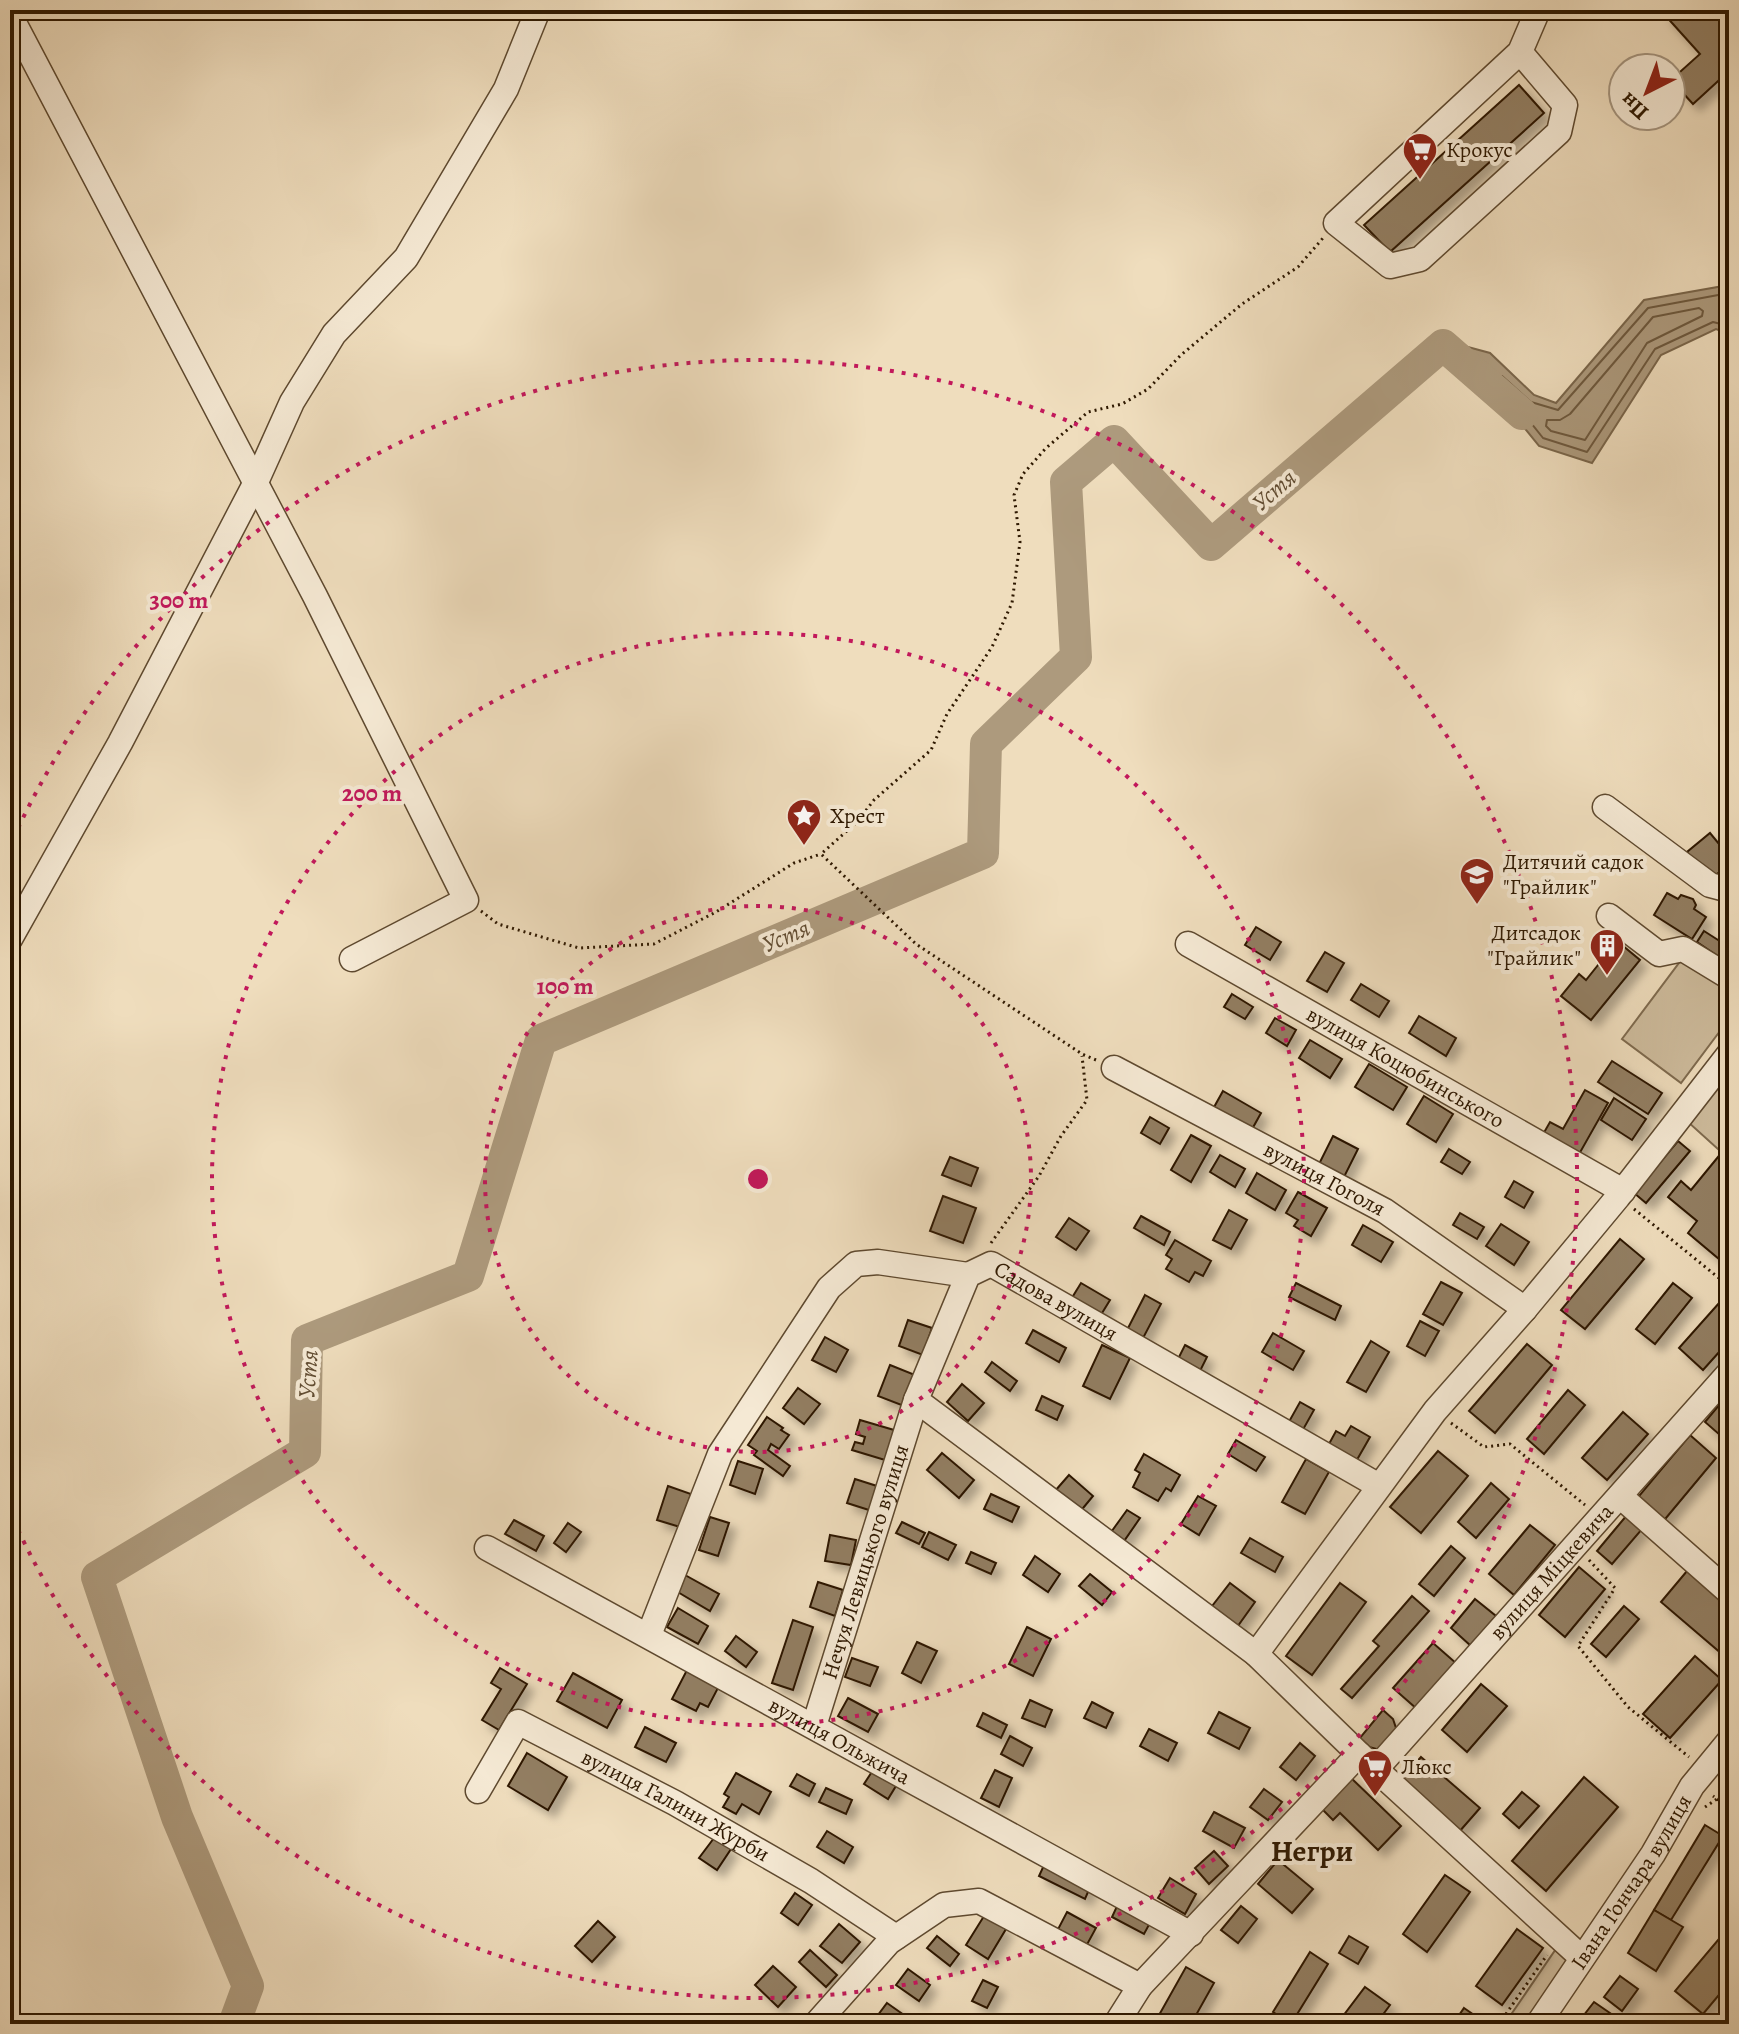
<svg xmlns="http://www.w3.org/2000/svg" width="1739" height="2034" font-family="Alegreya,serif">
  <style>
    .green { fill: #cebc9d; stroke: #7e6a4e; stroke-width: 2 }
    .water { fill: #ad9a7d; stroke: #7a664b; stroke-width: 2 }
    .lines { fill: none; stroke-linecap: round; stroke-linejoin: round }
    .shore { stroke: #6e593e; stroke-width: 2 }
    .river { stroke: #ad9a7d; stroke-width: 32 }
    .building { fill: #927e62; stroke: #2e1800; stroke-width: 2; filter: url(#shadow) }
    .minor-casing { stroke: #5e492f; stroke-width: 27 }
    .path { stroke: #2e1800; stroke-width: 3; stroke-dasharray: 2 4; stroke-linecap: butt }
    .minor { stroke: #f5e9d4; stroke-width: 24 }
    .ring { fill: none; stroke: #c2185b; stroke-width: 4; stroke-dasharray: 4 8 }
    .labels { text-anchor: middle; dominant-baseline: central; stroke-width: 8; stroke-linejoin: round; paint-order: stroke }
    .poi-label { font-size: 22px; fill: #2e1800; stroke: #f5e9d4; text-anchor: start }
    .street-label { font-size: 22px; fill: #2e1800; stroke: #f5e9d4 }
    .water-label { font-size: 24px; font-style: italic; fill: #614c32; stroke: #f5e9d4 }
    .district-label { font-size: 30px; font-weight: bold; fill: #2e1800; stroke: #f5e9d4 }
    .centre { fill: #c2185b; stroke: #f5e9d4; stroke-width: 4 }
    .ring-label { font-size: 24px; text-anchor: middle; font-weight: bold; fill: #c2185b; stroke: #f5e9d4; stroke-width: 8; stroke-linejoin: round; paint-order: stroke }
  </style>
  <defs>
    <filter id="shadow"><feDropShadow dx="7" dy="7" stdDeviation="4" flood-color="#0004"/></filter>
  </defs>
  <rect width="100%" height="100%" fill="#efddbd"/>
  <filter id="stains"><feTurbulence type="fractalNoise" baseFrequency=".0025" numOctaves="4"/><feColorMatrix values="0 0 0 0 .2 0 0 0 0 .09 0 0 0 0 .02 0 0 0 .5 -.17"/></filter>
  <radialGradient id="worn" r=".72"><stop offset=".6" stop-color="#630" stop-opacity="0"/><stop offset="1" stop-color="#630" stop-opacity=".3"/></radialGradient>
  <g class="green">
    <path d="M1685,955L1729,988V1019L1681,1083L1622,1039Z"/>
    <path d="M1729,1070V1159L1688,1122Z"/>
    <path d="M1560,1943L1577,1958L1532,2024H1515L1508,2019Z"/>
  </g>
  <path class="water" d="M1729,285V334L1716,329L1661,355L1592,463L1539,446L1457,344L1490,353L1534,395L1556,403L1644,300Z"/>
  <g class="lines">
    <g class="shore">
      <path d="M1729,293L1648,308L1558,410L1531,402L1502,376H1498L1497,380L1543,438L1587,452L1655,349L1713,322L1729,326"/>
      <path d="M1699,308L1703,311L1702,316L1647,343L1585,440L1551,431L1546,426L1547,420H1560L1570,414L1653,317Z"/>
    </g>
    <path class="river" d="M234,2024L248,1986L177,1817L97,1577L305,1452L307,1340L468,1276L541,1040L983,853L986,744L1076,657L1066,482L1114,441L1211,545L1443,345L1522,414"/>
  </g>
  <g class="building">
    <path d="M1669,10H1729V71L1693,104L1671,80L1700,54L1664,14Z"/>
    <path d="M1519,85L1544,113L1390,252L1364,225Z"/>
    <path d="M1710,833L1729,856V864L1710,880L1687,852Z"/>
    <path d="M1667,893L1678,899L1681,895L1693,899L1696,905L1694,909L1706,917L1692,939L1654,915Z"/>
    <path d="M1256,927L1281,942L1270,960L1245,945Z"/>
    <path d="M1704,931L1729,947L1722,959L1697,942Z"/>
    <path d="M1611,936L1640,960L1591,1020L1561,996L1579,974L1586,980L1602,960L1596,955Z"/>
    <path d="M1325,952L1344,963L1327,992L1307,981Z"/>
    <path d="M1361,984L1389,1001L1379,1017L1351,1000Z"/>
    <path d="M1232,994L1253,1007L1245,1019L1224,1007Z"/>
    <path d="M1419,1016L1456,1038L1446,1056L1409,1033Z"/>
    <path d="M1275,1018L1296,1030L1287,1046L1266,1033Z"/>
    <path d="M1310,1040L1342,1059L1330,1078L1299,1058Z"/>
    <path d="M1612,1061L1662,1093L1648,1114L1598,1082Z"/>
    <path d="M1369,1064L1407,1087L1393,1110L1355,1087Z"/>
    <path d="M1585,1090L1608,1103L1578,1156L1542,1136L1550,1122L1563,1129Z"/>
    <path d="M1223,1091L1261,1113L1251,1131L1213,1109Z"/>
    <path d="M1424,1096L1453,1114L1436,1142L1407,1124Z"/>
    <path d="M1614,1098L1646,1119L1632,1140L1601,1120Z"/>
    <path d="M1150,1117L1169,1128L1160,1144L1141,1133Z"/>
    <path d="M1191,1135L1211,1146L1191,1182L1171,1170Z"/>
    <path d="M1333,1136L1358,1149L1343,1179L1318,1166Z"/>
    <path d="M1678,1141L1690,1151L1646,1203L1634,1193Z"/>
    <path d="M1449,1149L1470,1162L1462,1174L1441,1162Z"/>
    <path d="M1220,1155L1245,1169L1235,1187L1210,1172Z"/>
    <path d="M950,1157L978,1168L971,1186L942,1175Z"/>
    <path d="M1718,1157L1729,1166V1247L1719,1259L1688,1233L1697,1221L1668,1197L1681,1181L1691,1190Z"/>
    <path d="M1257,1173L1286,1190L1275,1210L1246,1193Z"/>
    <path d="M1514,1181L1533,1192L1524,1208L1505,1197Z"/>
    <path d="M1298,1192L1327,1208L1311,1236L1294,1226L1298,1220L1286,1213Z"/>
    <path d="M943,1196L976,1208L963,1243L930,1231Z"/>
    <path d="M1229,1210L1247,1220L1231,1249L1213,1240Z"/>
    <path d="M1460,1213L1484,1227L1477,1239L1453,1225Z"/>
    <path d="M1141,1216L1170,1232L1164,1245L1134,1228Z"/>
    <path d="M1069,1218L1089,1231L1076,1250L1056,1237Z"/>
    <path d="M1501,1224L1529,1242L1514,1265L1486,1246Z"/>
    <path d="M1363,1225L1393,1242L1381,1262L1352,1245Z"/>
    <path d="M1620,1239L1644,1259L1585,1329L1561,1310Z"/>
    <path d="M1175,1240L1211,1261L1203,1276L1195,1272L1189,1282L1166,1269L1172,1259L1166,1255Z"/>
    <path d="M1441,1282L1462,1293L1443,1325L1423,1314Z"/>
    <path d="M1081,1283L1110,1300L1099,1318L1070,1301Z"/>
    <path d="M1296,1283L1341,1306L1335,1320L1289,1297Z"/>
    <path d="M1673,1283L1692,1298L1655,1344L1636,1329Z"/>
    <path d="M1145,1295L1161,1304L1142,1340L1126,1332Z"/>
    <path d="M1720,1302L1729,1310V1341L1703,1370L1679,1348Z"/>
    <path d="M908,1320L932,1328L923,1355L899,1346Z"/>
    <path d="M1420,1321L1439,1331L1425,1356L1407,1346Z"/>
    <path d="M1033,1330L1066,1348L1059,1362L1026,1343Z"/>
    <path d="M1273,1333L1304,1351L1293,1370L1262,1352Z"/>
    <path d="M825,1337L848,1350L836,1372L812,1360Z"/>
    <path d="M1371,1341L1389,1352L1366,1392L1347,1382Z"/>
    <path d="M1527,1344L1552,1365L1495,1433L1469,1411Z"/>
    <path d="M1102,1345L1130,1358L1110,1399L1083,1386Z"/>
    <path d="M1185,1345L1207,1357L1198,1375L1176,1363Z"/>
    <path d="M992,1362L1017,1381L1010,1391L985,1372Z"/>
    <path d="M890,1365L915,1375L904,1406L878,1396Z"/>
    <path d="M962,1384L984,1403L968,1421L947,1402Z"/>
    <path d="M798,1388L820,1404L804,1424L783,1408Z"/>
    <path d="M1568,1390L1585,1405L1544,1454L1527,1439Z"/>
    <path d="M1729,1393V1441L1728,1442L1705,1422Z"/>
    <path d="M1042,1396L1063,1406L1057,1420L1036,1410Z"/>
    <path d="M1300,1402L1314,1410L1300,1435L1286,1427Z"/>
    <path d="M1623,1412L1648,1434L1607,1480L1582,1458Z"/>
    <path d="M767,1417L783,1428L781,1430L789,1435L779,1449L771,1444L768,1450L790,1466L783,1476L754,1455L757,1451L748,1445Z"/>
    <path d="M860,1420L894,1430L885,1460L852,1450L855,1442L863,1444L865,1437L856,1434Z"/>
    <path d="M1351,1426L1370,1437L1354,1465L1329,1444L1336,1431L1345,1436Z"/>
    <path d="M1690,1435L1716,1458L1661,1524L1634,1502Z"/>
    <path d="M1236,1440L1265,1457L1256,1471L1228,1454Z"/>
    <path d="M1438,1451L1468,1476L1421,1533L1390,1507Z"/>
    <path d="M942,1453L974,1480L959,1498L927,1470Z"/>
    <path d="M1144,1454L1180,1475L1171,1491L1166,1488L1158,1501L1133,1487L1140,1473L1135,1470Z"/>
    <path d="M1306,1459L1329,1472L1305,1514L1282,1502Z"/>
    <path d="M738,1461L763,1469L755,1494L730,1485Z"/>
    <path d="M1069,1475L1093,1496L1079,1513L1055,1491Z"/>
    <path d="M855,1479L880,1487L872,1511L847,1503Z"/>
    <path d="M1491,1483L1509,1499L1476,1538L1458,1522Z"/>
    <path d="M668,1486L691,1494L680,1527L657,1520Z"/>
    <path d="M991,1494L1019,1507L1012,1522L984,1509Z"/>
    <path d="M1198,1496L1216,1506L1199,1535L1181,1524Z"/>
    <path d="M1127,1510L1140,1518L1122,1544L1109,1535Z"/>
    <path d="M1627,1515L1643,1528L1612,1564L1597,1551Z"/>
    <path d="M710,1517L729,1523L718,1556L699,1550Z"/>
    <path d="M514,1520L544,1536L536,1551L505,1534Z"/>
    <path d="M902,1522L925,1533L919,1544L896,1533Z"/>
    <path d="M568,1523L581,1532L566,1552L554,1543Z"/>
    <path d="M1530,1525L1555,1545L1514,1595L1489,1574Z"/>
    <path d="M929,1532L956,1545L948,1560L922,1547Z"/>
    <path d="M830,1535L856,1540L851,1565L825,1561Z"/>
    <path d="M1250,1538L1283,1557L1275,1572L1241,1553Z"/>
    <path d="M1451,1546L1465,1558L1434,1596L1419,1584Z"/>
    <path d="M971,1552L996,1563L991,1574L966,1563Z"/>
    <path d="M1035,1556L1060,1574L1048,1592L1023,1575Z"/>
    <path d="M1579,1567L1605,1589L1565,1637L1539,1615Z"/>
    <path d="M1687,1571L1729,1607V1660L1661,1602Z"/>
    <path d="M1090,1574L1112,1592L1102,1605L1079,1586Z"/>
    <path d="M685,1575L719,1594L710,1611L676,1591Z"/>
    <path d="M818,1582L843,1590L835,1616L810,1607Z"/>
    <path d="M1230,1583L1255,1602L1235,1630L1209,1610Z"/>
    <path d="M1340,1583L1366,1602L1312,1675L1286,1656Z"/>
    <path d="M1412,1596L1429,1611L1352,1698L1341,1689L1379,1646L1373,1641Z"/>
    <path d="M1475,1599L1496,1616L1471,1646L1451,1628Z"/>
    <path d="M1624,1606L1639,1619L1606,1657L1591,1644Z"/>
    <path d="M678,1608L708,1626L698,1644L667,1627Z"/>
    <path d="M793,1620L813,1627L793,1690L772,1683Z"/>
    <path d="M1027,1627L1051,1639L1033,1676L1009,1664Z"/>
    <path d="M736,1636L757,1652L746,1667L725,1651Z"/>
    <path d="M917,1642L937,1651L921,1683L902,1673Z"/>
    <path d="M1433,1643L1457,1664L1417,1709L1393,1688Z"/>
    <path d="M1695,1656L1722,1680L1670,1738L1643,1714Z"/>
    <path d="M852,1658L878,1667L870,1686L845,1677Z"/>
    <path d="M500,1668L527,1684L499,1730L482,1720L501,1689L491,1683Z"/>
    <path d="M687,1670L719,1686L708,1707L700,1703L696,1711L672,1699Z"/>
    <path d="M573,1673L622,1700L607,1728L557,1701Z"/>
    <path d="M1481,1684L1507,1706L1467,1752L1442,1730Z"/>
    <path d="M848,1698L878,1714L868,1732L838,1716Z"/>
    <path d="M1030,1700L1052,1710L1045,1727L1022,1718Z"/>
    <path d="M1092,1702L1113,1713L1106,1728L1084,1718Z"/>
    <path d="M1383,1710L1393,1719L1397,1731L1380,1750L1369,1747L1359,1739Z"/>
    <path d="M1219,1712L1250,1728L1239,1749L1208,1733Z"/>
    <path d="M983,1713L1007,1725L1001,1738L977,1726Z"/>
    <path d="M645,1727L676,1743L666,1762L635,1747Z"/>
    <path d="M1149,1729L1177,1743L1168,1761L1140,1746Z"/>
    <path d="M1010,1736L1032,1748L1023,1766L1001,1754Z"/>
    <path d="M1300,1743L1315,1756L1296,1780L1280,1767Z"/>
    <path d="M527,1753L567,1777L548,1810L508,1786Z"/>
    <path d="M1421,1757L1480,1808L1459,1832L1400,1781Z"/>
    <path d="M875,1767L899,1781L888,1799L864,1784Z"/>
    <path d="M995,1770L1012,1778L999,1807L981,1798Z"/>
    <path d="M736,1773L771,1792L759,1814L742,1804L736,1814L723,1807L729,1797L724,1794Z"/>
    <path d="M797,1774L815,1784L809,1796L790,1786Z"/>
    <path d="M1348,1775L1401,1826L1378,1850L1340,1813L1333,1820L1319,1806Z"/>
    <path d="M1584,1777L1618,1807L1546,1891L1512,1861Z"/>
    <path d="M826,1788L852,1800L846,1814L819,1802Z"/>
    <path d="M1264,1789L1282,1802L1268,1820L1250,1807Z"/>
    <path d="M1522,1792L1539,1806L1519,1828L1503,1814Z"/>
    <path d="M1214,1812L1245,1828L1234,1848L1203,1831Z"/>
    <path d="M1705,1825L1723,1836L1671,1920L1654,1910Z"/>
    <path d="M827,1831L853,1847L844,1863L817,1847Z"/>
    <path d="M714,1838L731,1849L717,1870L699,1858Z"/>
    <path d="M1214,1851L1228,1866L1209,1884L1195,1868Z"/>
    <path d="M1278,1860L1313,1889L1292,1913L1258,1884Z"/>
    <path d="M1045,1863L1091,1885L1085,1899L1039,1876Z"/>
    <path d="M1445,1875L1470,1892L1427,1952L1403,1934Z"/>
    <path d="M1170,1878L1196,1894L1185,1914L1158,1898Z"/>
    <path d="M795,1893L812,1905L798,1925L781,1913Z"/>
    <path d="M1118,1904L1151,1921L1144,1934L1112,1917Z"/>
    <path d="M1241,1906L1257,1919L1238,1943L1221,1930Z"/>
    <path d="M1654,1910L1683,1927L1656,1971L1628,1953Z"/>
    <path d="M1067,1912L1096,1928L1084,1950L1055,1935Z"/>
    <path d="M984,1916L1006,1929L988,1959L966,1945Z"/>
    <path d="M598,1921L615,1937L592,1962L575,1946Z"/>
    <path d="M839,1924L860,1942L842,1963L820,1946Z"/>
    <path d="M1729,1927V1983L1703,2014L1675,1991Z"/>
    <path d="M1517,1929L1543,1948L1502,2005L1476,1986Z"/>
    <path d="M937,1936L959,1954L950,1966L927,1948Z"/>
    <path d="M1349,1936L1368,1947L1358,1964L1339,1953Z"/>
    <path d="M810,1950L837,1975L826,1987L799,1962Z"/>
    <path d="M1310,1952L1328,1964L1291,2024L1273,2012Z"/>
    <path d="M773,1966L796,1987L778,2007L755,1985Z"/>
    <path d="M1186,1967L1214,1983L1191,2024H1154Z"/>
    <path d="M908,1969L930,1985L919,2001L896,1985Z"/>
    <path d="M1620,1976L1638,1989L1622,2011L1604,1997Z"/>
    <path d="M983,1980L998,1987L987,2008L972,2001Z"/>
    <path d="M1365,1987L1390,2005L1376,2024H1337Z"/>
    <path d="M1594,2002L1620,2020L1617,2024H1577Z"/>
    <path d="M887,2003L911,2020L908,2024H891L878,2015Z"/>
    <path d="M1464,2008L1487,2024H1453Z"/>
  </g>
  <g class="lines">
    <defs>
      <g id="minor">
        <path d="M10,15L315,596L466,900L352,959"/>
        <path d="M1520,52L1565,105L1559,132L1420,259L1390,266L1336,223L1520,52L1538,10"/>
        <path d="M1605,807L1710,885L1729,890"/>
        <path d="M1609,916L1659,954L1683,949L1729,977"/>
        <path d="M10,939L120,743L256,482L292,402L334,334L406,258L506,89L538,10"/>
        <path id="s1" d="M1188,944L1623,1191"/>
        <path id="s2" d="M1114,1068L1385,1211L1525,1309"/>
        <path d="M1620,1496L1729,1592"/>
        <path id="s3" d="M487,1548L1191,1934"/>
        <path d="M649,1635L720,1454L829,1288L856,1264L878,1262L968,1275"/>
        <path id="s4" d="M1256,1654L916,1400L968,1275L991,1264L1379,1486"/>
        <path id="s5" d="M814,1726L916,1400"/>
        <path d="M1359,1754L1256,1654L1435,1411L1525,1309L1618,1197L1729,1054"/>
        <path id="s6" d="M1376,1769L1729,1373"/>
        <path id="s7" d="M478,1791L518,1722L675,1803L811,1881L896,1937"/>
        <path d="M816,2024L889,1942L944,1905L979,1901L1140,1986"/>
        <path d="M1116,2024L1140,1986L1359,1754L1582,1958"/>
        <path id="s8" d="M1538,2024L1653,1854L1692,1786L1729,1741"/>
      </g>
    </defs>
    <use href="#minor" class="minor-casing"/>
    <g class="path">
      <path d="M481,911L498,924L579,948L654,944L716,912L794,863L821,854"/>
      <path d="M1096,1060L1082,1054L916,944L821,854L857,822L874,800L931,750L947,714L992,647L1012,603L1020,542L1014,495L1023,474L1045,449L1088,412L1122,404L1148,389L1181,355L1242,304L1298,267L1323,238"/>
      <path d="M1634,1209L1725,1283L1729,1278"/>
      <path d="M991,1243L1039,1176L1061,1136L1087,1100L1082,1056"/>
      <path d="M1451,1423L1484,1447L1510,1444L1585,1505"/>
      <path d="M1589,1560L1615,1588L1578,1646L1628,1707L1689,1757"/>
      <path d="M1717,1799L1729,1807"/>
      <path d="M1705,1807L1717,1799L1713,1796"/>
      <path d="M1499,2024L1547,1955"/>
    </g>
    <use href="#minor" class="minor"/>
  </g>
  <g class="ring">
    <circle cx="758" cy="1179" r="273"/>
    <circle cx="758" cy="1179" r="546"/>
    <path d="M13 839A819 819 0 1 1 13 1519"/>
  </g>
  <defs>
    <symbol id="supermarket-pin" viewBox="-11 -11 22 30"><path d="M0 17L-7.5 6A9.5 9.5 0 1 1 7.5 6Z" fill="#8f2418" stroke="#f5e9d4"/><path d="M-6-5.5h2.5l.6 2H6L4.5 2H-2.5L-4.4-4H-6ZM-1.5 3.2a1.3 1.3 0 1 0 .1 0ZM3 3.2a1.3 1.3 0 1 0 .1 0Z" fill="#fff"/></symbol>
    <symbol id="sight-pin" viewBox="-11 -11 22 30"><path d="M0 17L-7.5 6A9.5 9.5 0 1 1 7.5 6Z" fill="#8f2418" stroke="#f5e9d4"/><path d="M0-6L1.8-2.2L6-1.7L2.9 1.2L3.7 5.4L0 3.3L-3.7 5.4L-2.9 1.2L-6-1.7L-1.8-2.2Z" fill="#fff"/></symbol>
    <symbol id="school-pin" viewBox="-11 -11 22 30"><path d="M0 17L-7.5 6A9.5 9.5 0 1 1 7.5 6Z" fill="#8f2418" stroke="#f5e9d4"/><path d="M0-5L7-2L0 1L-7-2ZM-4 1L0 2.5L4 1V4Q0 6-4 4Z" fill="#fff"/></symbol>
    <symbol id="building-pin" viewBox="-11 -11 22 30"><path d="M0 17L-7.5 6A9.5 9.5 0 1 1 7.5 6Z" fill="#8f2418" stroke="#f5e9d4"/><path d="M-4-6H4V6H1V3H-1V6H-4ZM-2.5-4.3h1.7v1.8h-1.7ZM.8-4.3h1.7v1.8H.8ZM-2.5-1h1.7V.8h-1.7ZM.8-1h1.7V.8H.8Z" fill="#fff"/></symbol>
  </defs>
  <g fill-rule="evenodd">
    <use href="#supermarket-pin" x="1400" y="130" width="40" height="54"/>
    <use href="#sight-pin" x="784" y="796" width="40" height="54"/>
    <use href="#school-pin" x="1457" y="855" width="40" height="54"/>
    <use href="#building-pin" x="1587" y="926" width="40" height="54"/>
    <use href="#supermarket-pin" x="1355" y="1747" width="40" height="54"/>
  </g>
  <g class="labels">
    <g class="poi-label">
      <text x="1446" y="150">Крокус</text>
      <text x="830" y="816">Хрест</text>
      <text x="1503" y="862">Дитячий садок<tspan x="1503" dy="25">"Грайлик"</tspan></text>
      <text x="1581" y="933" text-anchor="end">Дитсадок<tspan x="1581" dy="25">"Грайлик"</tspan></text>
      <text x="1401" y="1767">Люкс</text>
    </g>
    <g class="street-label">
      <text stroke="none"><textPath href="#s1" startOffset="250">вулиця Коцюбинського</textPath></text>
      <text stroke="none"><textPath href="#s2" startOffset="238">вулиця Гоголя</textPath></text>
      <text stroke="none"><textPath href="#s4" startOffset="660">Садова вулиця</textPath></text>
      <text stroke="none"><textPath href="#s5" startOffset="172">Нечуя Левицького вулиця</textPath></text>
      <text stroke="none"><textPath href="#s6" startOffset="264">вулиця Міцкевича</textPath></text>
      <text stroke="none"><textPath href="#s3" startOffset="402">вулиця Ольжича</textPath></text>
      <text stroke="none"><textPath href="#s7" startOffset="258">вулиця Галини Журби</textPath></text>
      <text stroke="none"><textPath href="#s8" startOffset="170">Івана Гончара вулиця</textPath></text>
    </g>
    <g class="water-label">
      <text transform="translate(1274 490) rotate(-41)">Устя</text>
      <text transform="translate(786 936) rotate(-23)">Устя</text>
      <text transform="translate(308 1374) rotate(-86)">Устя</text>
    </g>
    <g class="district-label">
      <text x="1312" y="1851">Негри</text>
    </g>
  </g>
  <circle cx="758" cy="1179" r="12" class="centre"/>
  <g class="ring-label">
    <text x="179" y="608">300 m</text>
    <text x="372" y="801">200 m</text>
    <text x="565" y="994">100 m</text>
  </g>
  <rect width="1739" height="2034" fill="none" stroke="#efddbd" stroke-width="40"/>
  <rect x="12" y="12" width="1715" height="2010" fill="none" stroke="#2e1800" stroke-width="4"/>
  <rect x="20" y="20" width="1699" height="1994" fill="none" stroke="#2e1800" stroke-width="2"/>
  <g transform="translate(1647 92) rotate(222)"><circle r="38" fill="#f5e9d4" stroke="#a5957f" stroke-width="2"/>
  <path d="M0-6L14 30L0 20L-14 30Z" fill="#8f2418"/>
  <text y="-12" font-size="22" font-weight="bold" text-anchor="middle" fill="#2e1800">Пн</text>
  </g>
  <rect width="100%" height="100%" filter="url(#stains)"/>
  <rect width="100%" height="100%" fill="url(#worn)"/>
</svg>
